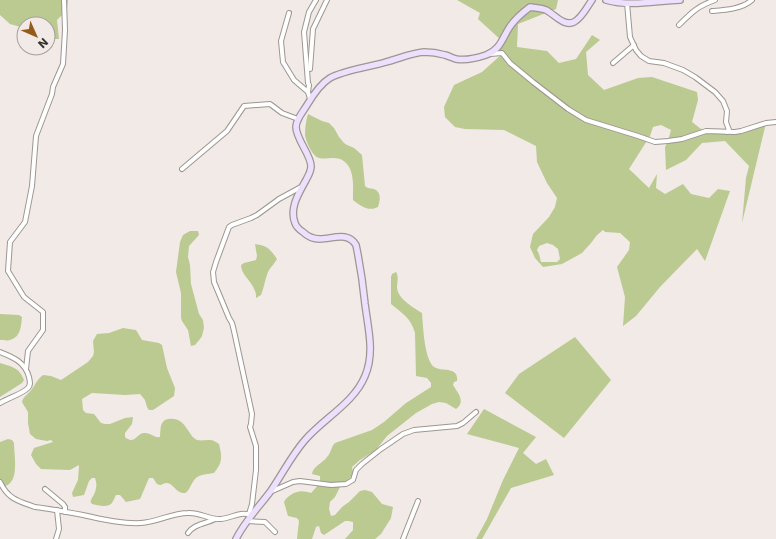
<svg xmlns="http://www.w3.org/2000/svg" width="776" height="539" font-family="'DejaVu Sans',sans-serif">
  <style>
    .green { fill: #baca91; fill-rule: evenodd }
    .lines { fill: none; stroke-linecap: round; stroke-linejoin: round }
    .street-casing { stroke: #9d9691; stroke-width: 6 }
    .secondary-casing { stroke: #9d9691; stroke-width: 8 }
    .street { stroke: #fff; stroke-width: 4 }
    .secondary { stroke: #ede0fe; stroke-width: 5.5 }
  </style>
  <rect width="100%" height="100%" fill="#f2eae6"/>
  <g class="green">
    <path d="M0,0H68L67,10L57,20L59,39H48V24H24V28L10,24L0,15Z"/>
    <path d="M457,0H558L556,9L518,24L517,47L547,51L559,63L576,59L592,35L600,40L586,52L588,75L604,90L638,78L652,77L697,92L698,100L692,122L701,129L735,132L766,123L742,223L746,178L749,166L725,141L702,143L686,160L666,170L665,147L668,141L671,130L661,125L653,127L650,136L629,169L649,188L657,174L656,188L665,194L683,184L691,194L709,198L718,189L730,191L705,261L697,249L660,287L636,316L623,326L625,297L617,267L629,250L630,242L620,233L605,232L603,230L597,235L591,243L582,253L562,264L543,267L535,258L530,247L533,234L549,217L555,207L557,198L547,183L537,162L536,146L504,130L465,129L455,127L445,117L444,107L454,85L482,72L502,54L487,55L502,41L478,19L480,13ZM547,243L553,245L558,249L560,259L557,262H541L539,254L537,250L539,246Z"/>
    <path d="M308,114L322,121L329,123L334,128L339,137L344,143L347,145L354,148L362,155L365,186C368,189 370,188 374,189C382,192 380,201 378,207C368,212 361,206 353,200C353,188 355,171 345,162C337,155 327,160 319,158C312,156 306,141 305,135C305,128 306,120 308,114Z"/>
    <path d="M190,231H198L199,235L189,246L188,257L190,265L191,284L199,314L203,320L204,328L202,336L200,339L195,345L191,346L188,330L182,321L181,318V293L176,272L180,242L183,235Z"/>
    <path d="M255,244C268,246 270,249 277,259C274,264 272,266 269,270C266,275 264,288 261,295L256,298C256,295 256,293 255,291C252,281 241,275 241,265L244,263L256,260L257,256Z"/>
    <path d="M396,272C399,277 397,282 397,288C398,299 414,308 422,313C423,324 424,359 434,367C441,372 459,366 457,381L454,382L453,385C458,393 466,402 456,409L446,403L439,402L432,404L416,413L387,436L375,451L360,460L352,467L353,472L351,477L340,487L335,497L330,502L329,509L331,516L335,515L342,507L349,502L360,491L365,490L372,492L382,504L393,507L391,518L381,534L375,539H345L353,530V522L349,521H345L324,535L321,533L319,526L316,527L312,539H297L299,521L297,518L288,516L284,502C286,498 288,497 292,494C299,490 304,491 311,493C316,488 321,483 320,476L312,474C313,466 323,463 327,457C331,453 331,447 335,443L372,430L384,422L406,403L431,387V383L427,378L416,376L415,333C411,318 402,313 391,304V277L392,274Z"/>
    <path d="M0,314L19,315L22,317C21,326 21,337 10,340C8,341 3,340 0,340Z"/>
    <path d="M123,328L136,330L142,340L159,343L162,345L167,368L175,388L174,396L153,410H149L147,407L145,400L140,394L125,395L92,393L82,399L83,410L86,413L94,414L101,423L105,424H110L125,418L133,417L132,424L125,433V437C135,446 137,432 145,433C151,433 154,438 160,437C161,430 159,421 168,419C186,416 187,435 197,440C201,441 206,440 210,440C213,440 216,442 219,444C222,457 223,462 214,473C209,474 200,474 196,478C192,481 189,492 185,493C176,494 173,482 166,483C164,483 162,485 160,485L157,484L153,478H149L140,499L126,502L120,495H116C112,502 113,506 103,506C81,504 95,499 96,488C97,485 96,481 95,478H92L89,481L84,495L73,497L72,493L78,480L79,465L70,470L41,469L36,464L31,455L34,448L53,442L51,440L47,441L36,439L30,434L28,423V412L22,402C23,396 29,394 32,389C37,382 36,381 43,375L51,376L61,380L88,362L93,356L94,352L93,341L97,334L109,333Z"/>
    <path d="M575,337L611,380L564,438L505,393L519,374Z"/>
    <path d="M0,363C12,367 19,367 24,380L22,383L0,397Z"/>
    <path d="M484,409L536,437L523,453L536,464L546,459L554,475L511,488L482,539H476L487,519L503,480L519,448L467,434Z"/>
    <path d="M8,439L12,440L14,443C14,453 18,474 11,482C9,485 4,487 0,488V442Z"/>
  </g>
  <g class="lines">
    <defs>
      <g id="street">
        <path d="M627,3L630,37L636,50L641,56L649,61L664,63L683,70L695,77L715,92L723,101L727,111L726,122L729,130L727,132"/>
        <path d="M712,11C725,10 742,9 752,0"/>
        <path d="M289,13L281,41L283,62L294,80L308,92"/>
        <path d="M679,25C692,12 698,6 715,0"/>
        <path d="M490,54L502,53L510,63L533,82L568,109L586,120L638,136L655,142L668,141L682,139L706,131L735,132L741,131L766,123L776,122"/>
        <path d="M613,63L634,45"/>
        <path d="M310,69L313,29L327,0"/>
        <path d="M310,99L308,92L309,85L308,83L304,32L309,12L316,0"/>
        <path d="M182,169L227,131L244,106L270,104L282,113L298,119"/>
        <path d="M0,352C13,357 25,362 29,377C30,382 31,385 28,388C22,394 8,398 0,403"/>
        <path d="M26,369L28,351L43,330V312L24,297L8,271L10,242L25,222L32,186L36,136L52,94L53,87L63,64L65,30L64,0"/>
        <path d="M0,482C8,499 18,501 35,507C51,509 67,512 83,515C102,519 121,524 141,523C157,522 172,513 188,513C200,512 209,520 221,519C232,518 240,511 250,515"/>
        <path d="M45,489L63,504L65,507V512"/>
        <path d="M270,492L293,482L300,481L331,485L346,484L353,480L356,470L362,464L381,449L403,434L414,430L457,426L463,423L476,412"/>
        <path d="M249,514L252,504L256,470V446L250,427L251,424L252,414L234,331L232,323L229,318L214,282L213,272L216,262L229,227L232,225L251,218L257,215L279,199L301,187"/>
        <path d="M247,521L265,522L275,532"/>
        <path d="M188,533C194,524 205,524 215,519"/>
        <path d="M56,539L59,529L57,510"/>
        <path d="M403,539L418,501"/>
      </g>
      <g id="secondary">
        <path d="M606,0C630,7 655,1 680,0"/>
        <path d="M236,539C245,521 258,508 270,492C282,475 291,456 305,440C324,418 354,403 365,376C375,353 368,328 365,304C363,284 360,264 356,245C348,231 332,239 320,239C314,239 307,236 303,232C300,230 296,226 295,223C289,208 299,193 306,180C308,176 311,172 311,166C311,155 296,139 296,127C296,119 303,112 307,105C313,95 320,84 330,78C344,70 370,67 386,62C398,59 411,53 424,52C431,52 438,53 445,55C449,56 452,58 456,59C466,61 477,58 486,55C500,50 502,39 509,28C514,20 522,13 530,7C535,8 541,8 546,10C554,14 564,27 574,22C582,18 587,7 592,0"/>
      </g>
    </defs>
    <use href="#street" class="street-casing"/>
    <use href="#secondary" class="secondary-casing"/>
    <use href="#street" class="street"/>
    <use href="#secondary" class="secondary"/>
  </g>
  <g transform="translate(36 36) rotate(135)"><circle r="19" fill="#f2eae6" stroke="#a6a09d"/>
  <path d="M0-3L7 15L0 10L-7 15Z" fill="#955b19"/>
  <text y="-6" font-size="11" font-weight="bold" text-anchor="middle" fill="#353230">N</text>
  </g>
</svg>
